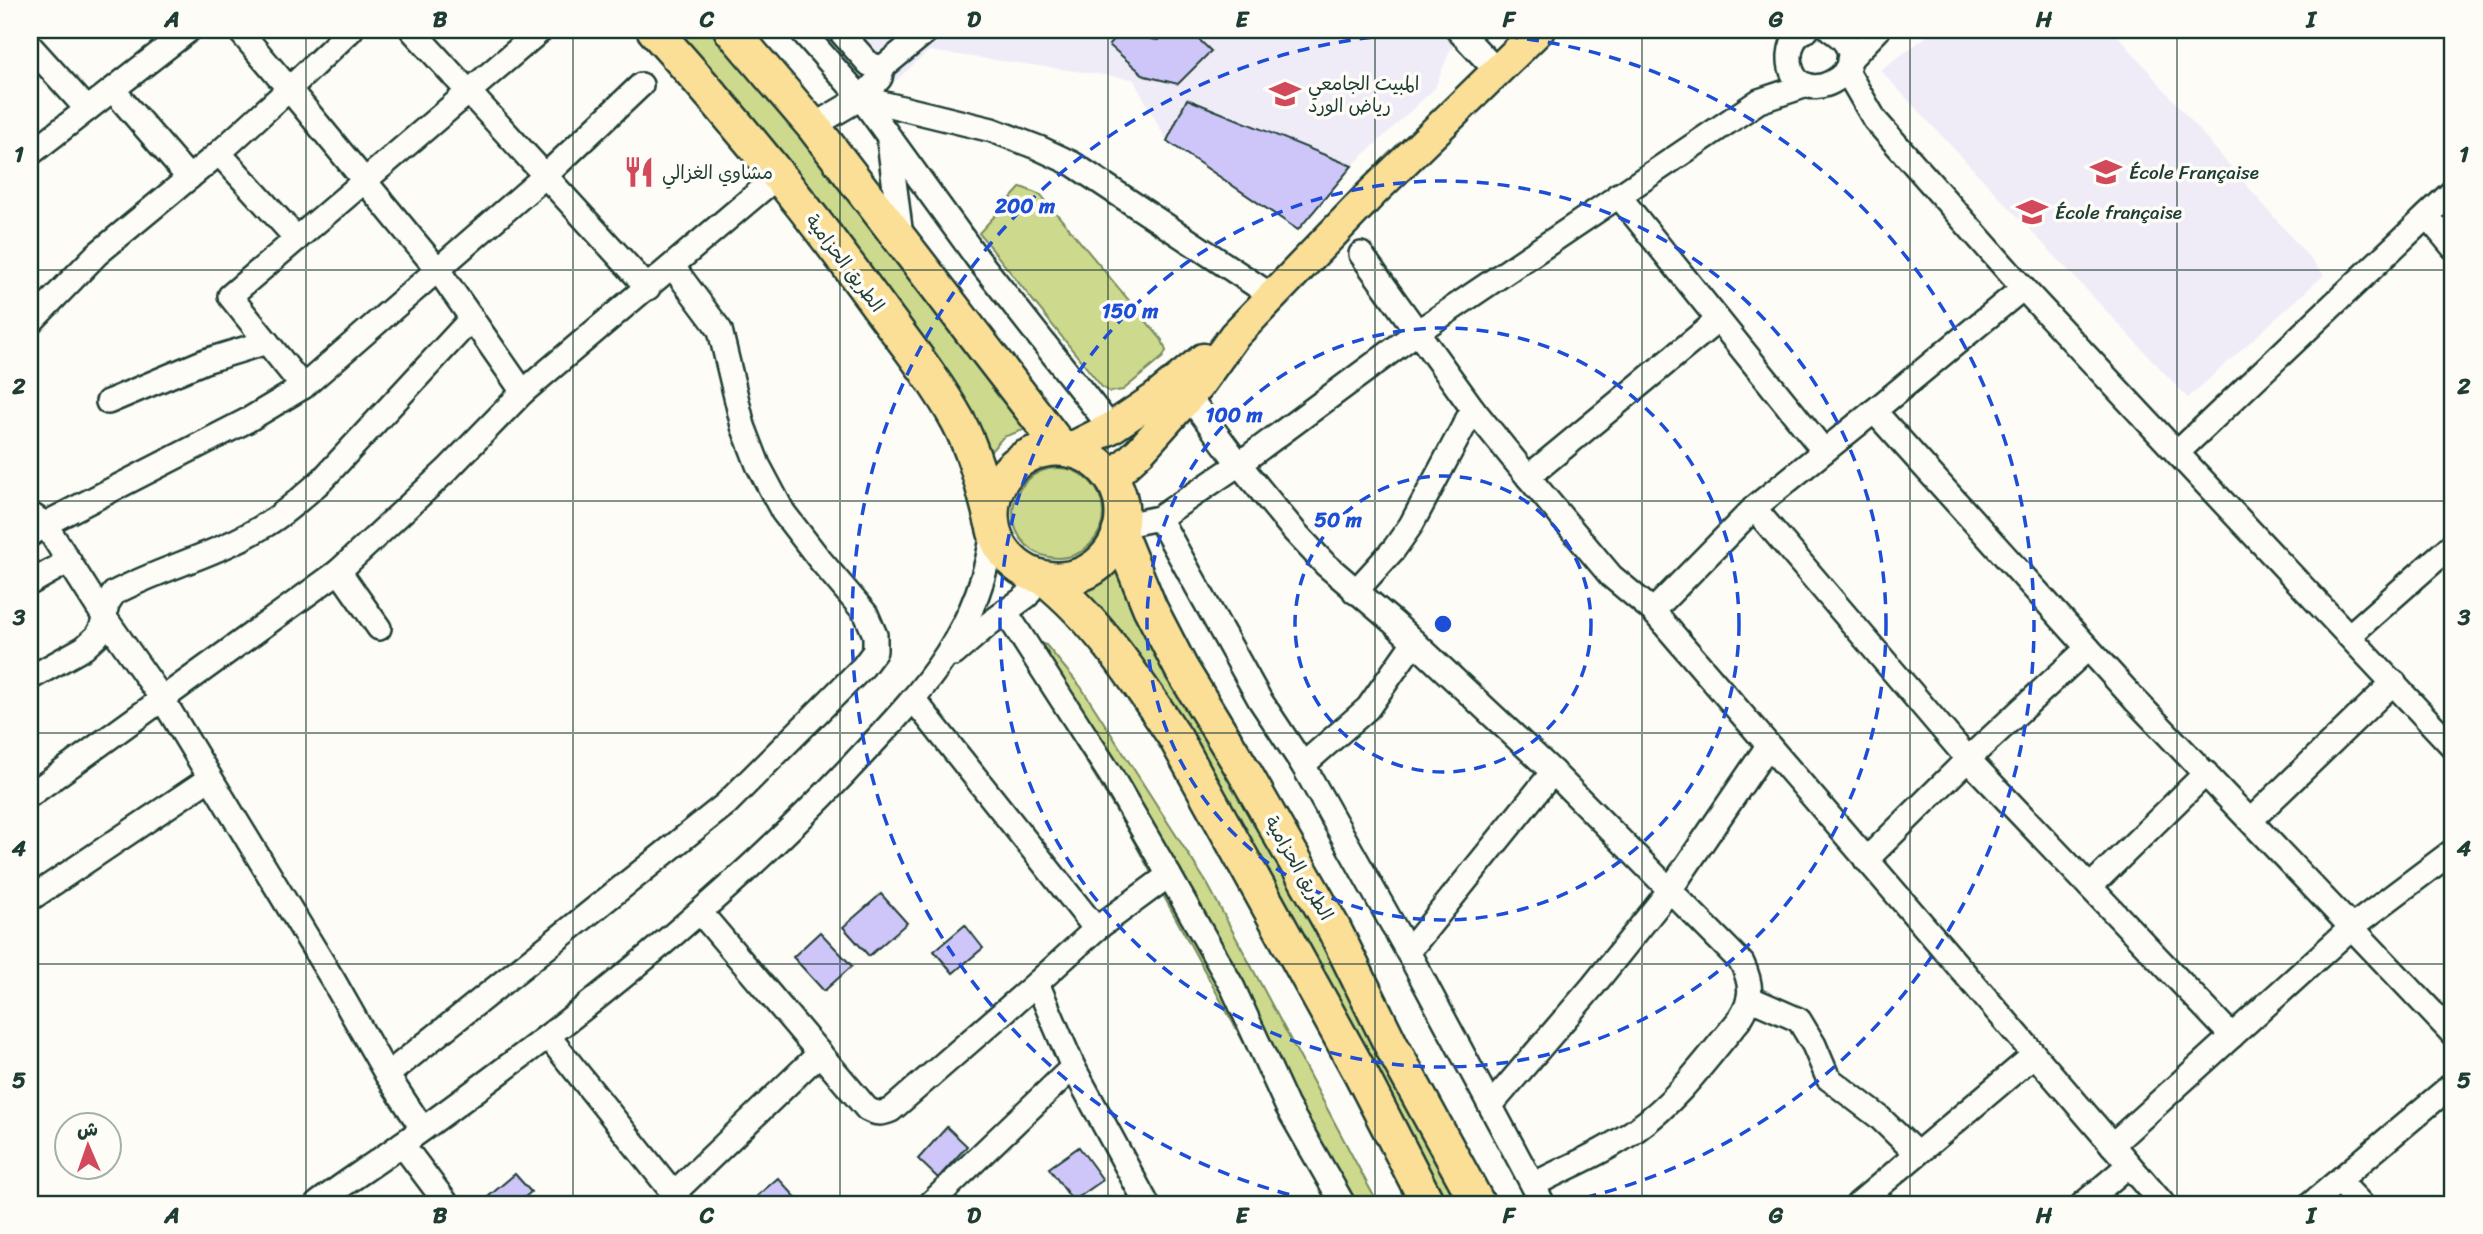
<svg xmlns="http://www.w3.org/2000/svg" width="2483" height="1234" font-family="Sriracha,'Playpen Sans Arabic',sans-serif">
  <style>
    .built { fill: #efecf8 }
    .green { fill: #cdd98c; stroke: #768b60; stroke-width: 2 }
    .building { fill: #cec6f9; stroke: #1f3d34; stroke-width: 2 }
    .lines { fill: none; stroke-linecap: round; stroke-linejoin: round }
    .minor-casing { stroke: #1f3d34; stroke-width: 28 }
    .major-casing { stroke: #1f3d34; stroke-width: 35 }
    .highway-casing { stroke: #1f3d34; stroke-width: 38 }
    .minor { stroke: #fdfcf7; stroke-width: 23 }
    .major { stroke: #fbdf96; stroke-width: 30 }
    .highway { stroke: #fbdf96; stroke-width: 33 }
    .grid { fill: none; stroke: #1f3d34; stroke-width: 2; stroke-opacity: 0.55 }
    .ring { fill: none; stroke: #1d4ed8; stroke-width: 3.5; stroke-dasharray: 12 9 }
    .labels { text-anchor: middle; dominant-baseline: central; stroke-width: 7; stroke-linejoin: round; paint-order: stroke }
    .poi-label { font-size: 19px; fill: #1f3d34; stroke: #fdfcf7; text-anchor: start }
    .street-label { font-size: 19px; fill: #1f3d34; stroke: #fdfcf7 }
    .centre { fill: #1d4ed8; stroke: #fdfcf7; stroke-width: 3.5 }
    .ring-label { font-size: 21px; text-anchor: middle; font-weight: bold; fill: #1d4ed8; stroke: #fdfcf7; stroke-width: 7; stroke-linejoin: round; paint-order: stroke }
    .neatline { fill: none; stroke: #1f3d34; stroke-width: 2.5 }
    .grid-label { font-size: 23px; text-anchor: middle; font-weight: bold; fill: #1f3d34 }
  </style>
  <rect width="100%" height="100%" fill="#fdfcf7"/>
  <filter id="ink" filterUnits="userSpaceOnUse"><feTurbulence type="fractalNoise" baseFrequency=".0143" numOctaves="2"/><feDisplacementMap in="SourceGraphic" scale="14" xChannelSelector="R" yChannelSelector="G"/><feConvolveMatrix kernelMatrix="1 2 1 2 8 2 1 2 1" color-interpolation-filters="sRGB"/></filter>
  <g filter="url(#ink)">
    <g class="built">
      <path d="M830,30H1469L1450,50L1435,88L1352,166L1187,99L1167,141L1133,79L929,51L892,84L866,71Z"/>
      <path d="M1936,30H2113L2324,275L2188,398L1880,70Z"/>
    </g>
    <g class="green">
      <path d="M666,30H713L805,140L1035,426L1003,437L986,457Z"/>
      <path d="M1021,187L1041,195L1162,340L1166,351L1163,357L1123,390L1110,392L1102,387L979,233Z"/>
      <circle cx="1058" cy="513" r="45"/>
      <path d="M1120,564C1234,777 1345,992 1461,1204H1443L1081,594Z"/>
      <path d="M1010,636L1046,645L1081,687L1208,885L1378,1204H1332L1127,829Z"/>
    </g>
    <g class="building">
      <path d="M1122,30H1139L1151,39L1158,40L1168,30H1189L1211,51L1178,84L1145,76L1109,45Z"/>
      <path d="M1187,99L1352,166L1298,230L1167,141Z"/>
      <path d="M881,894L907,923L869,956L843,927Z"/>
      <path d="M965,925L983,948L953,973L934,951Z"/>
      <path d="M820,932L852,966L824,991L793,957Z"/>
      <path d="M947,1127L967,1146L938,1178L918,1159Z"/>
      <path d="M1079,1147L1103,1180L1073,1201L1049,1168Z"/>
      <path d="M515,1174L531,1192L517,1204H497L489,1196Z"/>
      <path d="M778,1178L802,1204H764L757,1196Z"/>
    </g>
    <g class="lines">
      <defs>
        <g id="minor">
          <path d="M351,30L289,89L438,270L523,392L779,175"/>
          <path d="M412,30L648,288"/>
          <path d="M801,30L861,98L977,258L1111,428"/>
          <path d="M839,30L869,64L882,68"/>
          <path d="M1458,30L1496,70"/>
          <path d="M1807,30C1796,34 1791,43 1790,55C1787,121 1892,69 1831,30"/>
          <path d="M30,46L87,109"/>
          <path d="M1849,60L1878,30"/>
          <path d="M1846,70L1875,120L2023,288"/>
          <path d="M113,90L189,178"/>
          <path d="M861,98L992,130L1039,148L1073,164L1272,296"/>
          <path d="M813,126L861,98L880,78L882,68L928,30"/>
          <path d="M889,141L901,236"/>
          <path d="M219,153L297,239"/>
          <path d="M30,154L189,30"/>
          <path d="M2453,191L2177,453L2453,747"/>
          <path d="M1618,195L1824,451"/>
          <path d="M2427,216L2453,247"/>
          <path d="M1361,254L1473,409L1528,477L1611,576L1653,611"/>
          <path d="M30,323L97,254L219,153L289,89L239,30"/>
          <path d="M303,387L230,296L541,30"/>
          <path d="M1189,397L1239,464L1295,532L1325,564L1394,623L1553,772L1742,963C1752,984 1753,999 1740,1019C1708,1057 1678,1100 1637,1129C1605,1152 1567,1167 1533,1185"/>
          <path d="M108,402L205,361L267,342"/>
          <path d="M1874,411L1754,508L1968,759L2232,1036"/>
          <path d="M2177,453L2023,288L1874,411L2135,700L2453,1034"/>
          <path d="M1528,477L1718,320"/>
          <path d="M1754,508L1653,611L2163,1204"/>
          <path d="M30,514L45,524L103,615L163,700L333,980L387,1075L422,1128"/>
          <path d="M1159,518L1260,700L1303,765L1408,952L1543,1204"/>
          <path d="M1120,526L1159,518L1239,464L1416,333L1759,101L1807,85"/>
          <path d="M30,535L45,524L248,420L303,387L545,176L641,85"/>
          <path d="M339,571L379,628"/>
          <path d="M30,583L69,561"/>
          <path d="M1355,592L1394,549L1411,525L1473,409"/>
          <path d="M1005,611L1110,774L1169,875L1233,988L1287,1106L1343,1204"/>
          <path d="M2349,636L2453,544"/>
          <path d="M954,654L990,623L1027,596L1039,576"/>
          <path d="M30,678L84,648L97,636L102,627L107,604L114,593C163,567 220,554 267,524C287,512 305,495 322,480L472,318"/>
          <path d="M914,700L1096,929"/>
          <path d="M1303,765L1368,708L1414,642"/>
          <path d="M30,795L339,571L447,470L523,392"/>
          <path d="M2251,820L2394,682"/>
          <path d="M1866,860L1968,759L2088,648"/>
          <path d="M2090,887L2206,773"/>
          <path d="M30,899L210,778"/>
          <path d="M700,912L867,1109C876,1114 882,1114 891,1110L1037,983"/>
          <path d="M1408,952L1553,772"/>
          <path d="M1749,998L1799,1020L1814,1045L1828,1078L1879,1117L1917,1154"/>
          <path d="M548,1036L682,1204"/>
          <path d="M387,1075L726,804L863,667L875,651V635L866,614L820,560L783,512L758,465L743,426L720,330L673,267"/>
          <path d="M1491,1105L1593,986L1670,890L1768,746"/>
          <path d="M402,1144L447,1204"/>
          <path d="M2112,1145L2352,927L2453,851"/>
          <path d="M2339,1181L2361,1204"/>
          <path d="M673,1194L820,1053"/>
          <path d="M317,1204C343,1184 372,1166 399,1146C449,1111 499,1073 548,1036C653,955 754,869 845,773C915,698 980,637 993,529"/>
          <path d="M930,1204L1073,1067"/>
          <path d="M1147,1204L1073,1067L1037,983L1096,929L1169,875"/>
          <path d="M1858,1204L2034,1055"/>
          <path d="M2083,1204L2129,1165"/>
          <path d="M2311,1204L2453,1084"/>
        </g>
        <g id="major">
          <path d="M1067,450L1111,428L1154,399L1203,359"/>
          <path d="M1111,478L1140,451L1198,386L1234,336L1372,193L1539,30"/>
        </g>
        <g id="highway">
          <path d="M654,30C734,118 809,211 879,307C906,344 936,381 958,421C975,453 983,488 992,522"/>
          <path d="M731,30L813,126L1062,449"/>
          <circle cx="1057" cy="514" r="65"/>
          <path d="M1119,532L1150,608L1181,668L1242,768L1334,929L1392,1047L1478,1204"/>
          <path d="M1044,578C1098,621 1138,682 1176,739L1360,1072L1428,1204"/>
        </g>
      </defs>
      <use href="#minor" class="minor-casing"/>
      <use href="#major" class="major-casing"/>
      <use href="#highway" class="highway-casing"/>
      <use href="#minor" class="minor"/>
      <use href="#major" class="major"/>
      <use href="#highway" class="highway"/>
    </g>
  </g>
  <path class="grid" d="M306,30V1204M573,30V1204M840,30V1204M1108,30V1204M1375,30V1204M1642,30V1204M1910,30V1204M2177,30V1204M30,270H2453M30,501H2453M30,733H2453M30,964H2453"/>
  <g class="ring">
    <circle cx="1443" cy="624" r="148"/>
    <circle cx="1443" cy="624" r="296"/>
    <circle cx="1443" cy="624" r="443"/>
    <path d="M1330 1204A591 591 0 1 1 1556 1204"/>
  </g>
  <defs>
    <symbol id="university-bare" viewBox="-9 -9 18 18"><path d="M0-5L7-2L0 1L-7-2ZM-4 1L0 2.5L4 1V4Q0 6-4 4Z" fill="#d1495b" stroke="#fdfcf7" stroke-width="2.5" paint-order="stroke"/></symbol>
    <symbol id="restaurant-bare" viewBox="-9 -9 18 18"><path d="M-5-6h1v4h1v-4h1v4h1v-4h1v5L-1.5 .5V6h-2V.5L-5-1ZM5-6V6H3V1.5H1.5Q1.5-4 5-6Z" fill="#d1495b" stroke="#fdfcf7" stroke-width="2.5" paint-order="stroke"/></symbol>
    <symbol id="school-bare" viewBox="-9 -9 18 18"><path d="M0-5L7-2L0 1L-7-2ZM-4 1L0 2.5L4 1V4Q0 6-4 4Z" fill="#d1495b" stroke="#fdfcf7" stroke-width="2.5" paint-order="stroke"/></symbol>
  </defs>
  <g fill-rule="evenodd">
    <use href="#university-bare" x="1263" y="72" width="44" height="44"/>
    <use href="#restaurant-bare" x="617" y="150" width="44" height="44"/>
    <use href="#school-bare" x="2084" y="150" width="44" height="44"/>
    <use href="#school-bare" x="2010" y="190" width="44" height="44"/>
  </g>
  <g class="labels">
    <g class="poi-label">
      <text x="1308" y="83">المبيت الجامعي<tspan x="1308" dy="22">رياض الورد</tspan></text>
      <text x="662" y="172">مشاوي الغزالي</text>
      <text x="2129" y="172">École Française</text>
      <text x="2055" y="212">École française</text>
    </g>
    <g class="street-label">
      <text transform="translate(845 263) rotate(53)">الطريق الحزامية</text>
      <text transform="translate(1299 868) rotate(60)">الطريق الحزامية</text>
    </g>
  </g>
  <circle cx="1443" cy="624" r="10" class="centre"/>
  <g class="ring-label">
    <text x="1025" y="213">200 m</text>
    <text x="1130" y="318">150 m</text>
    <text x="1234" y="422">100 m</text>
    <text x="1338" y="527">50 m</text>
  </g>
  <rect width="2483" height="1234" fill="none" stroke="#fdfcf7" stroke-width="77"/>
  <g transform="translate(88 1146) rotate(358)"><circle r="33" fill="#fdfcf7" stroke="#a4b0a9" stroke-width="2"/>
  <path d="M0-5L12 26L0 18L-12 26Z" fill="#d1495b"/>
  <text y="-10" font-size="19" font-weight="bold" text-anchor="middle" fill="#1f3d34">ش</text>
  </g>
  <rect x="38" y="38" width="2406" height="1158" class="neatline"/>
  <g class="grid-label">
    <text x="172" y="27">A</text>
    <text x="440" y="27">B</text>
    <text x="707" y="27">C</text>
    <text x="974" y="27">D</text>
    <text x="1242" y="27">E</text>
    <text x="1509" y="27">F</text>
    <text x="1776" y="27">G</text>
    <text x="2044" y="27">H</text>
    <text x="2311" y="27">I</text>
    <text x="19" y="162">1</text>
    <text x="2464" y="162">1</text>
    <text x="19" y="394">2</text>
    <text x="2464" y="394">2</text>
    <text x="19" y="625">3</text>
    <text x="2464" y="625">3</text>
    <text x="19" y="856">4</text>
    <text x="2464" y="856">4</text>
    <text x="19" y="1088">5</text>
    <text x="2464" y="1088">5</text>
    <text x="172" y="1223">A</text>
    <text x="440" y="1223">B</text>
    <text x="707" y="1223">C</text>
    <text x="974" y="1223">D</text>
    <text x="1242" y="1223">E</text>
    <text x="1509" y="1223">F</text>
    <text x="1776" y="1223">G</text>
    <text x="2044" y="1223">H</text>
    <text x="2311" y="1223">I</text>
  </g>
</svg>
